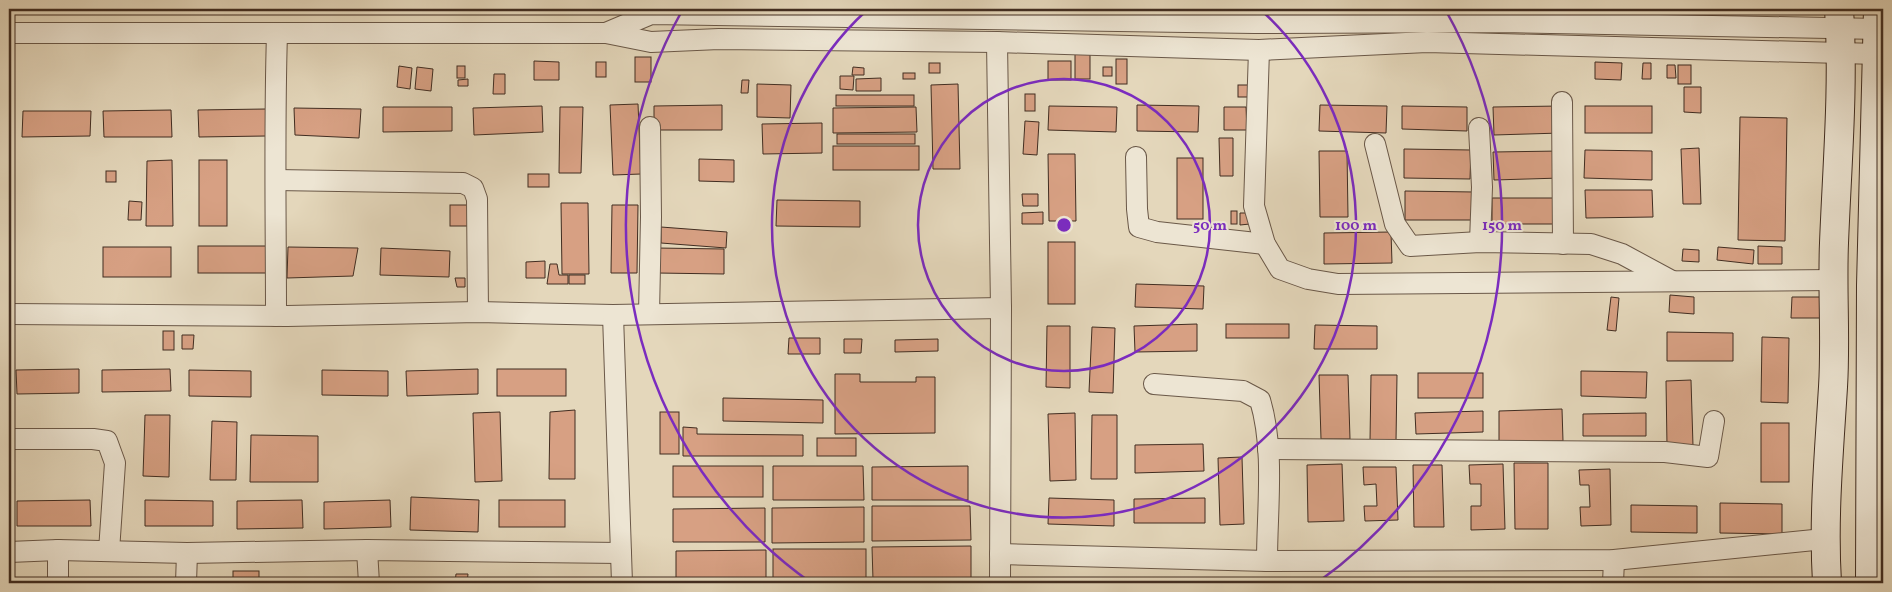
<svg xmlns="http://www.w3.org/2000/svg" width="1892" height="592" font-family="Vollkorn,serif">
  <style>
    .building { fill: #d7a083; stroke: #412d21 }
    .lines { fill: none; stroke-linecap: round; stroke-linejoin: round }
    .street-casing { stroke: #6a5848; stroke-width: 22 }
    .secondary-casing { stroke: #412d21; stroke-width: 30 }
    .street { stroke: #ede5d3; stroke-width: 20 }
    .secondary { stroke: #ede5d3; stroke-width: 28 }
    .ring { fill: none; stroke: #7b2cbf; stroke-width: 2.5 }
    .centre { fill: #7b2cbf; stroke: #ede5d3; stroke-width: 2.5 }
    .ring-label { font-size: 15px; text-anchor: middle; font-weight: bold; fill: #7b2cbf; stroke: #ede5d3; stroke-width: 4; stroke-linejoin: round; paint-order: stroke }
  </style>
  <rect width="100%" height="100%" fill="#e4d7bb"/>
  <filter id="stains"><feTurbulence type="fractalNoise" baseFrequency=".004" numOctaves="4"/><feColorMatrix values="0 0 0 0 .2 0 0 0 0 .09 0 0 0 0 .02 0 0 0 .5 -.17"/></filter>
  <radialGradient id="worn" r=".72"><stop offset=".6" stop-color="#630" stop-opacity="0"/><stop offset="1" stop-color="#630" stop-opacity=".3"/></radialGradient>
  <g class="building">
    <rect x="1075" y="51" width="15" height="28"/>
    <rect x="635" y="57" width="16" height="25"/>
    <rect x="1116" y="59" width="11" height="25"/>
    <path d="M534,61L559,62V80H534Z"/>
    <rect x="1048" y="61" width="23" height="19"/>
    <rect x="596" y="62" width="10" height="15"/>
    <path d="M1595,62L1622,63L1621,80L1595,79Z"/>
    <rect x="929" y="63" width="11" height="10"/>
    <path d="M1643,63H1651V79H1642Z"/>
    <path d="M1667,65H1675L1676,78H1667Z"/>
    <rect x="1678" y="65" width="13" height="19"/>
    <path d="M399,66L412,68L410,89L397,87Z"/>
    <rect x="457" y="66" width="8" height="12"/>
    <path d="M417,67L433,69L431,91L415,89Z"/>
    <path d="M853,67L864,68V75H852Z"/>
    <rect x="1103" y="67" width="9" height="9"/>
    <rect x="903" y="73" width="12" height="6"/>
    <path d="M494,74H505V94H493Z"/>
    <path d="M840,76H854L853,90L840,89Z"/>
    <path d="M881,78V91H856V79Z"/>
    <path d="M468,79V86H458V80Z"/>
    <path d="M742,80H749L748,93H741Z"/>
    <path d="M757,84L791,85L790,118L757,117Z"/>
    <path d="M958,84L960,169H933L931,85Z"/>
    <rect x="1238" y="85" width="13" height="12"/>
    <path d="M1684,87H1701V113L1684,112Z"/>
    <rect x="1025" y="94" width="10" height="17"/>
    <rect x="836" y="95" width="78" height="11"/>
    <path d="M638,104L641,174L613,175L610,105Z"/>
    <path d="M722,105V130H654V106Z"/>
    <path d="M1137,105L1199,106L1198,132L1137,131Z"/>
    <path d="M1320,105L1387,106L1386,133L1319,131Z"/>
    <path d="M542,106L543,132L474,135L473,108Z"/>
    <path d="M1049,106L1117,107L1116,132L1048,130Z"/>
    <path d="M1402,106L1467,107V131L1402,129Z"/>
    <path d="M1560,106L1561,133L1494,135L1493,107Z"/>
    <rect x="1585" y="106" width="67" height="27"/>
    <path d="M383,107H452V131L383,132Z"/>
    <path d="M560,107H583L581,173H559Z"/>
    <path d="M916,107L917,132L833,133V108Z"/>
    <path d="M1224,107H1246L1247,130H1224Z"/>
    <path d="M294,108L361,109L359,138L295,135Z"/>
    <path d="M266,109V136L199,137L198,110Z"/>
    <path d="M171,110L172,137H104L103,111Z"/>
    <path d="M23,111H91L90,136L22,137Z"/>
    <path d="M1740,117L1787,118L1785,241L1738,240Z"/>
    <path d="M1025,121L1039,122L1037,155L1023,154Z"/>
    <path d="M822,123V153L763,154L762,124Z"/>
    <rect x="837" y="134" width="78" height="10"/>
    <path d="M1219,138H1233V176H1220Z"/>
    <rect x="833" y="146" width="86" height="24"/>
    <path d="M1699,148L1701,204H1683L1681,149Z"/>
    <path d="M1404,149L1471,150L1470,179L1404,178Z"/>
    <path d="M1585,150L1652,151V180L1584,178Z"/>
    <path d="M1319,151H1347L1348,217H1320Z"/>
    <path d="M1560,151L1561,178L1494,180L1493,152Z"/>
    <path d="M1048,154H1075L1076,221H1049Z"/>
    <rect x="1177" y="158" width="26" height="61"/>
    <path d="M699,159L734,160V182L699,181Z"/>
    <path d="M172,160L173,226H146L147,161Z"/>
    <rect x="199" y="160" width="28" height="66"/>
    <rect x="106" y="171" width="10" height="11"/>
    <rect x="528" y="174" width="21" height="13"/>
    <path d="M1585,190H1652L1653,217L1586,218Z"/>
    <path d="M1405,191L1474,192L1473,220H1405Z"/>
    <path d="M1022,194H1038V206H1023Z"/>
    <rect x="1492" y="198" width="68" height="26"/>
    <path d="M777,200L860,201V227L776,226Z"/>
    <path d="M129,201L142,202L141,220H128Z"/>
    <path d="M561,203H588L589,274H562Z"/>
    <rect x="450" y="205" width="21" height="21"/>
    <path d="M612,205H638L637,273H611Z"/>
    <rect x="1231" y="211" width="6" height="13"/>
    <path d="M1043,212V224H1022V213Z"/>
    <path d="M1240,213H1250V224L1240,225Z"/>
    <path d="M661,227L727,232L726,248L661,243Z"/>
    <path d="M1391,232L1392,263L1324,264V233Z"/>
    <rect x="1048" y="242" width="27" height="62"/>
    <rect x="198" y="246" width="71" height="27"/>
    <path d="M1758,246L1782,247V264H1758Z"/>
    <rect x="103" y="247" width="68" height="30"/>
    <path d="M288,247L358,248L353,276L287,278Z"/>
    <path d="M1718,247L1754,250L1753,264L1717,260Z"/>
    <path d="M381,248L450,251L449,277L380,275Z"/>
    <path d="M657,248L724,249V274L657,273Z"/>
    <path d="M1683,249L1699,250V262L1682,261Z"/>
    <path d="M545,261V278H526V262Z"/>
    <path d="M550,264H557L559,275H568V284H547Z"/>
    <rect x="569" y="275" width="16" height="9"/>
    <path d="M455,278H465V287H457Z"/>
    <path d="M1136,284L1204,286L1203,309L1135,307Z"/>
    <path d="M1670,295L1694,297V314L1669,312Z"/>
    <path d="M1611,297L1619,298L1616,331L1607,330Z"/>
    <path d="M1792,297H1822V318H1791Z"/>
    <path d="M1197,324V351L1135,352L1134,326Z"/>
    <rect x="1226" y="324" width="63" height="14"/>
    <path d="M1315,325L1377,326V349H1314Z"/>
    <path d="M1047,326H1070V388L1046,387Z"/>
    <path d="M1092,327L1115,328L1113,393L1089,392Z"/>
    <rect x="163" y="331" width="11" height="19"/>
    <path d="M1667,332L1733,333V361H1667Z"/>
    <path d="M182,335H194L193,349H182Z"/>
    <path d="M1762,337L1789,338L1788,403L1761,402Z"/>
    <path d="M789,338H820V354H788Z"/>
    <path d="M844,339H862L861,353H844Z"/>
    <path d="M938,339V351L895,352V340Z"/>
    <path d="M79,369V393L17,394L16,370Z"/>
    <path d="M170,369L171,391L102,392V370Z"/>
    <path d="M478,369V394L407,396L406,371Z"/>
    <rect x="497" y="369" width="69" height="27"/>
    <path d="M189,370L251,371V397L189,396Z"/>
    <path d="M322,370L388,371V396L322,395Z"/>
    <path d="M1581,371L1647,372L1646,398L1581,396Z"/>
    <rect x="1418" y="373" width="65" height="25"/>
    <path d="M835,374H860V382H916V377H935V433L835,434Z"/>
    <path d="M1319,375H1348L1350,439H1321Z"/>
    <path d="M1371,375H1397L1396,441H1370Z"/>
    <path d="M1691,380L1693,446H1667L1666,381Z"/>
    <path d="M723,398L823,400V423L723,421Z"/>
    <path d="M1562,409L1563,441L1499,442V411Z"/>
    <path d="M575,410V479H549L550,412Z"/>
    <path d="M1483,411V432L1416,434L1415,413Z"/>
    <path d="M500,412L502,481L475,482L473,413Z"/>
    <rect x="660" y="412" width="19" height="42"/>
    <path d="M1075,413L1076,480L1050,481L1048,414Z"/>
    <path d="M1646,413V436H1583V414Z"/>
    <path d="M145,415H170L169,477L143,476Z"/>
    <path d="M1092,415H1117V479H1091Z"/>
    <path d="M212,421L237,422L236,480H210Z"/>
    <rect x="1761" y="423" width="28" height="59"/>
    <path d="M683,427L697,428V434L803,435V456H683Z"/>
    <path d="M251,435L318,436V482H250Z"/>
    <rect x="817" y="438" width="39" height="18"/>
    <path d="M1203,444L1204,471L1135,473V445Z"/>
    <path d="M1242,457L1244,524L1220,525L1218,458Z"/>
    <path d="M1514,463H1548V529H1515Z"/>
    <path d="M1342,464L1344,521L1308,522L1307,465Z"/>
    <path d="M1503,464L1505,529L1471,530V506H1481V484H1470L1469,465Z"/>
    <path d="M1413,465H1442L1444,527H1414Z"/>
    <rect x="673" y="466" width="90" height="31"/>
    <path d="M773,466H863L864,500H773Z"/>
    <path d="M968,466V500H872V467Z"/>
    <path d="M1363,467H1396L1398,520L1365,521L1364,506H1377L1376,484L1364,485Z"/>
    <path d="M1610,469L1611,525L1581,526L1580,507H1590L1589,485H1580L1579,470Z"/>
    <path d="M411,497L479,500L478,532L410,530Z"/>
    <path d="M1049,498L1114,500V526L1048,524Z"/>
    <path d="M1205,498V523H1134V499Z"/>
    <path d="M90,500L91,526H17V501Z"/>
    <path d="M145,500L213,501V526H145Z"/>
    <path d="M302,500L303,528L237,529V501Z"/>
    <path d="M390,500L391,527L324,529V502Z"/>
    <rect x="499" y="500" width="66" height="27"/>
    <path d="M1720,503L1782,504V534L1720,533Z"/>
    <path d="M1631,505L1697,506V533L1631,532Z"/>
    <path d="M872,506H970L971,540L872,541Z"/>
    <path d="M864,507V542L772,543V508Z"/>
    <path d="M765,508V542H673V509Z"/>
    <path d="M971,546V580H873L872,547Z"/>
    <rect x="773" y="549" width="93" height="33"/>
    <path d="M766,550V578H676V551Z"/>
    <rect x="233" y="571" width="26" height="12"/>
    <path d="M456,574H468L467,583H455Z"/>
  </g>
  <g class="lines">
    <defs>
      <g id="street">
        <path d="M9,33H606L651,42L719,39L997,42L1259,50L1427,42L1877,54"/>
        <path d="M606,33L651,14L1254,23L1503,22L1879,29"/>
        <path d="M997,42L1001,308L1000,583"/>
        <path d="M1259,50L1254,206L1265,244L1280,269L1308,279L1338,284L1832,280"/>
        <path d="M1562,102L1563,244"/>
        <path d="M1479,128L1482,187L1480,242"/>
        <path d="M1375,144L1395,224L1410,246L1480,242L1591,244L1622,254L1672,281"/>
        <path d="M1136,157L1137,209L1139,227L1157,232L1265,244"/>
        <path d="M276,180L463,183L473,188L477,199L478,312"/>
        <path d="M9,314L287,316L478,312L613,315L1001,308"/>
        <path d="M649,314L651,217L650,127"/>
        <path d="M613,315L622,583"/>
        <path d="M276,316C276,221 274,128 277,34"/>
        <path d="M1154,384L1243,391L1260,400C1275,450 1267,508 1267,561"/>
        <path d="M9,439H93L107,441L115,463L109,551"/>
        <path d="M1268,449L1665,452L1708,457L1714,421"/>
        <path d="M367,550L369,583"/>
        <path d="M9,552L58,550L187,553L367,550L621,553"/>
        <path d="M1000,554L1267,561L1614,560L1824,539"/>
        <path d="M58,583V550"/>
        <path d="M186,583L187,553"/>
        <path d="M1613,583L1614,560"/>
      </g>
      <g id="secondary">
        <path d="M1827,583C1823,517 1829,453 1833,387C1836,339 1832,291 1834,243C1837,166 1844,86 1839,9"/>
        <path d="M1870,583L1871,285L1878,9"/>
      </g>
    </defs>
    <use href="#street" class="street-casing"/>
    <use href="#secondary" class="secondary-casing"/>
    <use href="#street" class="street"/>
    <use href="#secondary" class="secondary"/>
  </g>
  <g class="ring">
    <circle cx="1064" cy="225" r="146"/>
    <path d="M1261 10A292 292 0 1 1 867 10"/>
    <path d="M810 582A438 438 0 0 1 683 9M1445 9A438 438 0 0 1 1318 582"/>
  </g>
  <circle cx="1064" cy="225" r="8" class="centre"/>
  <g class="ring-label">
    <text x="1210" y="230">50 m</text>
    <text x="1356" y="230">100 m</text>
    <text x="1502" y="230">150 m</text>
  </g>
  <rect width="1892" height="592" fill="none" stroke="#e4d7bb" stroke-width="30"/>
  <rect x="10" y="10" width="1872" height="572" fill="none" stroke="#412d21" stroke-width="2.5"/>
  <rect x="15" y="15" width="1862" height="562" fill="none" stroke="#412d21"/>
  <rect width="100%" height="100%" filter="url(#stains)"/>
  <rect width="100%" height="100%" fill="url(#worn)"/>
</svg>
